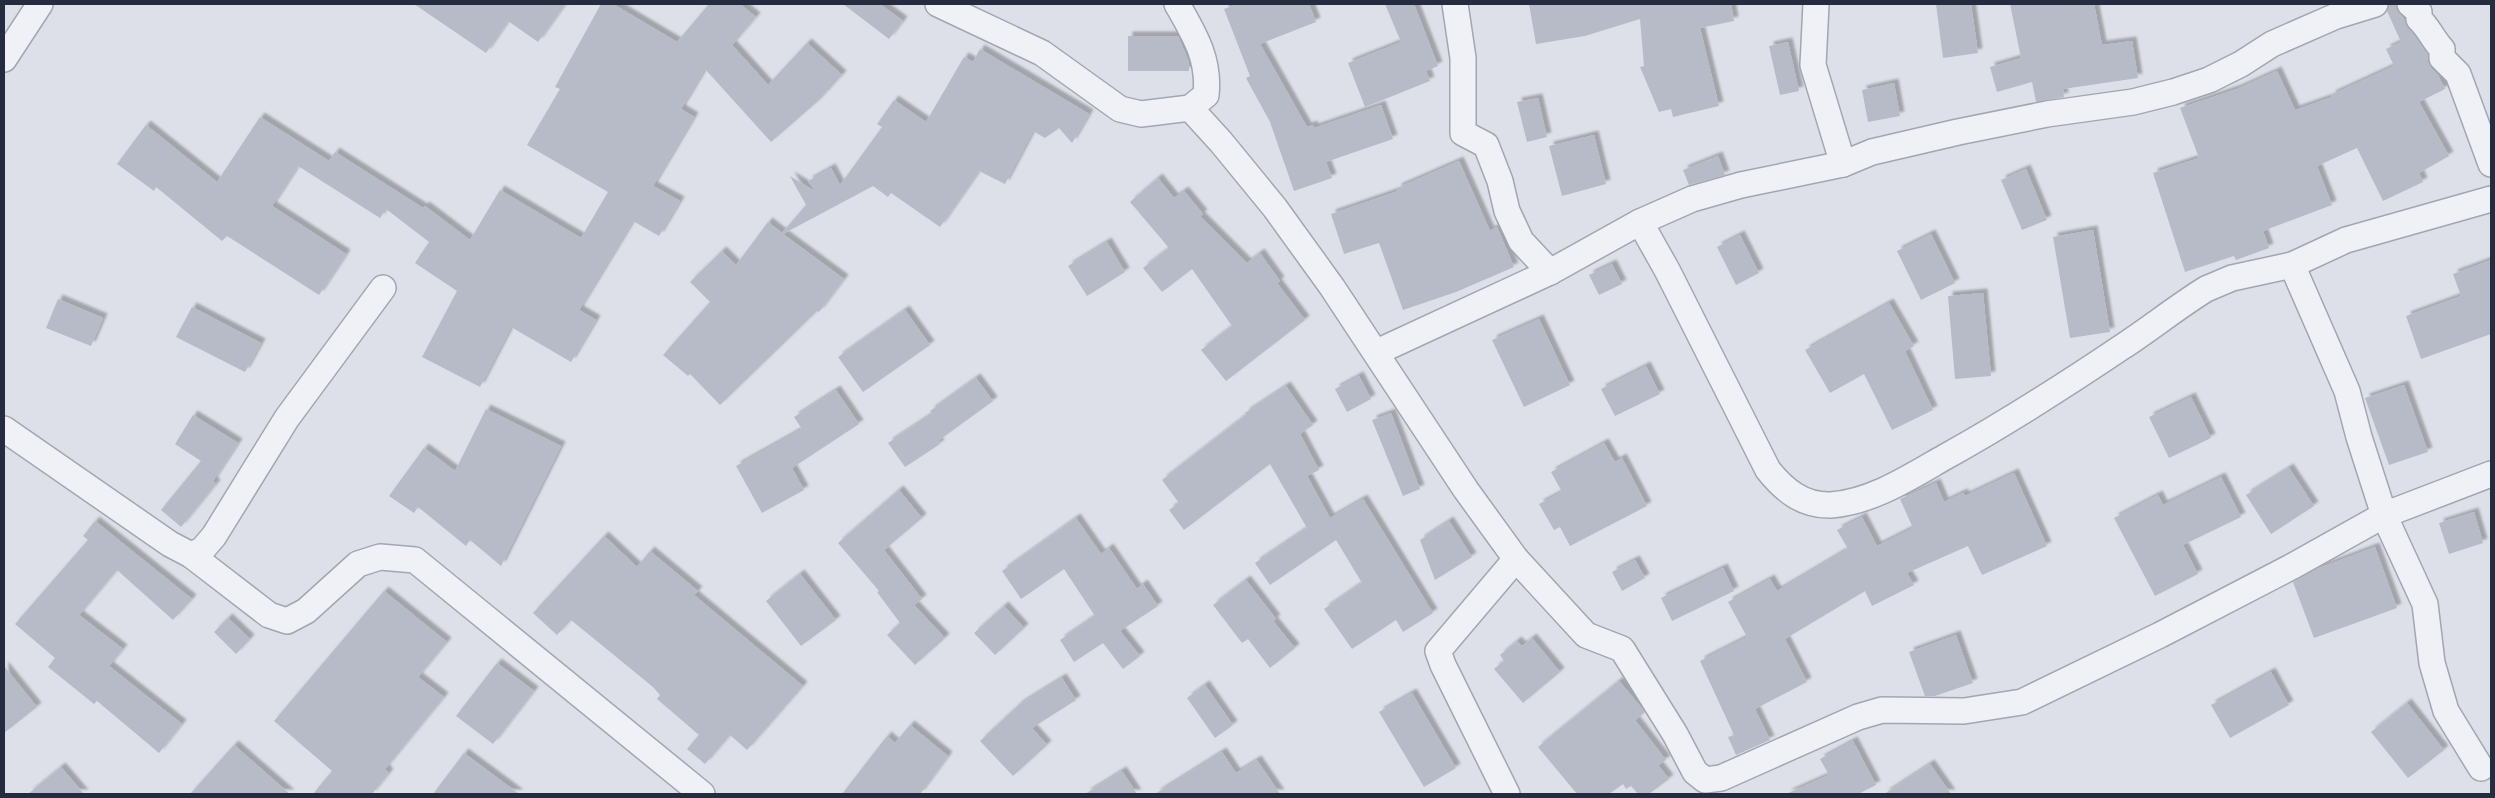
<svg xmlns="http://www.w3.org/2000/svg" width="2495" height="798" font-family="Quicksand,sans-serif">
  <style>
    .building { fill: #b7bbc8; filter: url(#shadow) }
    .lines { fill: none; stroke-linecap: round; stroke-linejoin: round }
    .street-casing { stroke: #a2a6b2; stroke-width: 28 }
    .street { stroke: #f0f1f6; stroke-width: 25 }
  </style>
  <defs>
    <filter id="shadow"><feDropShadow dx="4.5" dy="-4.5" stdDeviation="1" flood-color="#0004"/></filter>
  </defs>
  <rect width="100%" height="100%" fill="#dde0e8"/>
  <g class="building">
    <path d="M414,4H565L538,42L508,21L486,53Z"/>
    <path d="M601,4H613L677,42L709,4H740L756,17L732,45L768,85L807,43L842,75L818,101L771,142L705,69L681,109L694,117L653,186L680,201L659,236L633,221L579,310L596,320L571,362L511,327L480,387L422,357L457,291L415,263L429,242L386,209L380,218L298,166L272,206L346,254L319,295L227,236L222,241L156,187L154,191L117,164L146,125L217,182L260,117L329,161L335,152L423,208L425,206L470,240L500,190L581,238L608,192L527,145L560,89L555,87Z"/>
    <path d="M843,4H880L903,21L889,39Z"/>
    <path d="M1238,4H1309L1316,22L1260,44L1307,127L1313,125L1314,128L1381,105L1393,139L1326,162L1332,178L1294,191L1270,122L1246,78L1250,76L1224,9Z"/>
    <path d="M1385,4H1414L1438,66L1426,71L1430,81L1365,107L1348,63L1401,42Z"/>
    <path d="M1529,4H1731L1734,21L1700,28L1719,106L1673,117L1671,109L1659,112L1640,67L1644,66L1640,19L1585,36L1536,44Z"/>
    <path d="M1936,4H1971L1978,53L1943,58Z"/>
    <path d="M2010,4H2094L2102,45L2132,41L2138,78L2063,89L2064,97L2036,102L2032,82L1997,92L1990,67L2021,58Z"/>
    <path d="M2389,4H2396L2397,9L2428,54L2431,68L2438,75L2445,89L2419,102L2449,156L2419,173L2423,182L2383,201L2357,148L2317,166L2332,205L2263,231L2269,248L2236,260L2234,256L2185,272L2153,173L2199,158L2180,108L2237,89L2277,71L2295,110L2332,97L2331,95L2394,66L2386,49L2401,42L2387,11Z"/>
    <path d="M1128,36H1178L1189,62V71H1128Z"/>
    <path d="M1788,42L1799,91L1780,95L1769,46Z"/>
    <path d="M980,49L1089,114L1072,143L1059,128L1045,138L1033,131L1005,184L979,171L940,227L891,193L888,197L873,186L783,234L844,279L819,312L817,311L720,405L690,374L688,376L663,355L710,302L690,282L722,251L736,265L768,222L782,233L806,205L790,176L816,192L808,181L831,168L840,185L882,127L877,124L894,100L926,122L964,57L973,62Z"/>
    <path d="M1894,83L1900,116L1868,122L1862,90Z"/>
    <path d="M1538,98L1547,137L1527,142L1517,102Z"/>
    <path d="M1594,135L1606,184L1562,196L1549,146Z"/>
    <path d="M1718,156L1725,175L1689,185L1683,170Z"/>
    <path d="M1459,161L1490,231L1497,227L1514,267L1456,292L1403,310L1379,243L1344,254L1331,214L1398,191L1397,188Z"/>
    <path d="M2026,169L2047,220L2022,230L2001,180Z"/>
    <path d="M1158,178L1174,198L1184,191L1203,214L1200,216L1247,263L1260,253L1280,281L1277,283L1305,320L1226,381L1201,350L1232,326L1192,269L1162,292L1143,268L1169,248L1130,202Z"/>
    <path d="M2093,230L2110,332L2070,338L2053,237Z"/>
    <path d="M1931,234L1955,283L1921,300L1897,251Z"/>
    <path d="M1740,235L1759,273L1736,285L1717,247Z"/>
    <path d="M1107,242L1125,272L1087,296L1068,266Z"/>
    <path d="M2491,260V334L2421,359L2406,316L2461,296L2453,274Z"/>
    <path d="M1612,264L1622,284L1599,295L1589,275Z"/>
    <path d="M1983,293L1991,376L1955,379L1948,296Z"/>
    <path d="M58,299L103,318L91,346L46,328Z"/>
    <path d="M1889,303L1914,346L1905,351L1933,410L1892,430L1864,374L1830,393L1805,350Z"/>
    <path d="M192,307L261,343L245,372L176,337Z"/>
    <path d="M905,310L930,345L863,392L838,357Z"/>
    <path d="M1539,319L1570,385L1524,407L1492,340Z"/>
    <path d="M1646,366L1660,394L1615,416L1601,389Z"/>
    <path d="M1359,376L1371,399L1347,412L1335,389Z"/>
    <path d="M976,378L993,401L938,441L940,444L905,467L888,443L932,414L930,411Z"/>
    <path d="M2404,385L2428,452L2389,465L2365,398Z"/>
    <path d="M1286,386L1313,425L1300,434L1319,470L1307,476L1330,518L1363,499L1433,613L1403,632L1396,620L1352,649L1324,609L1362,583L1336,540L1270,585L1255,563L1307,528L1270,464L1184,530L1169,510L1179,503L1162,480L1246,415L1245,413Z"/>
    <path d="M836,390L859,424L792,468L804,490L762,513L736,466L802,429L794,417Z"/>
    <path d="M2191,397L2211,438L2169,458L2149,417Z"/>
    <path d="M486,409L561,446L501,566L470,540L466,546L418,507L414,513L389,496L424,448L455,471Z"/>
    <path d="M1391,413L1420,489L1403,496L1372,420Z"/>
    <path d="M193,415L238,443L213,481L216,484L181,527L161,510L201,461L175,444Z"/>
    <path d="M1604,443L1615,462L1622,458L1647,506L1570,546L1560,527L1554,530L1539,504L1562,492L1551,472Z"/>
    <path d="M2289,468L2314,506L2271,534L2246,495Z"/>
    <path d="M2014,473L2047,546L1982,575L1968,546L1907,573L1914,585L1872,606L1865,591L1785,639L1807,682L1755,709L1770,740L1736,755L1728,737L1734,735L1700,661L1747,637L1728,602L1770,579L1777,591L1848,549L1837,530L1862,517L1877,546L1913,528L1900,499L1936,483L1944,502L1963,493L1965,496Z"/>
    <path d="M2221,477L2241,517L2183,545L2198,574L2155,596L2114,518L2158,495L2163,505Z"/>
    <path d="M899,490L922,518L884,550L922,599L914,605L945,638L915,665L887,635L900,623L877,592L879,591L838,543Z"/>
    <path d="M2474,512L2483,543L2449,554L2439,523Z"/>
    <path d="M1076,518L1101,554L1109,548L1137,589L1143,584L1158,606L1120,631L1140,656L1123,669L1103,643L1074,662L1060,640L1095,616L1064,569L1021,599L1002,571Z"/>
    <path d="M95,521L192,599L173,620L117,570L79,615L123,649L109,666L182,724L159,753L97,701L94,704L48,667L55,658L15,624L88,540L83,536Z"/>
    <path d="M1449,521L1472,557L1435,580L1420,540Z"/>
    <path d="M604,536L637,567L650,551L698,591L694,595L803,686L747,750L730,735L705,764L687,749L699,735L657,699L660,695L653,687L571,620L557,635L533,613Z"/>
    <path d="M2375,547L2397,608L2314,638L2293,582L2319,568Z"/>
    <path d="M1635,560L1645,578L1622,591L1612,572Z"/>
    <path d="M1723,568L1734,591L1672,621L1661,598Z"/>
    <path d="M800,574L836,620L801,646L766,601Z"/>
    <path d="M1246,580L1276,619L1273,621L1295,648L1270,668L1248,639L1242,643L1213,605Z"/>
    <path d="M384,591L447,642L418,677L444,697L385,769L389,773L372,794H313L332,771L274,721Z"/>
    <path d="M1004,606L1024,628L995,655L974,633Z"/>
    <path d="M228,618L250,639L236,654L214,632Z"/>
    <path d="M1956,635L1973,683L1935,696H1925L1909,652Z"/>
    <path d="M1532,638L1560,672L1523,703L1494,669L1504,661L1500,655L1517,641L1522,646Z"/>
    <path d="M497,663L534,691L493,744L456,716Z"/>
    <path d="M4,666L37,707L4,733Z"/>
    <path d="M2271,672L2289,705L2230,738L2211,705Z"/>
    <path d="M1062,678L1076,700L1032,728L1047,745L1013,776L980,741L1020,704Z"/>
    <path d="M1619,681L1645,712L1635,720L1666,760L1658,765L1669,779L1649,794H1638L1631,786L1626,789L1623,784L1609,794H1577L1538,747Z"/>
    <path d="M1205,685L1233,725L1215,738L1187,698Z"/>
    <path d="M1412,693L1456,768L1424,787L1379,712Z"/>
    <path d="M2407,703L2444,750L2408,778L2371,732Z"/>
    <path d="M910,725L948,756L920,794H842L887,736L895,743Z"/>
    <path d="M1853,741L1876,785L1858,794H1786L1829,775L1820,759Z"/>
    <path d="M234,745L290,794H190Z"/>
    <path d="M1222,752L1236,773L1257,760L1280,794H1155Z"/>
    <path d="M464,753L519,794H433Z"/>
    <path d="M1930,764L1951,794H1884Z"/>
    <path d="M61,767L84,794H28Z"/>
    <path d="M1122,771L1137,794H1085Z"/>
  </g>
  <g class="lines">
    <defs>
      <g id="street">
        <path d="M938,4L1042,53L1120,109L1141,114L1190,108L1206,95C1210,59 1194,34 1177,4"/>
        <path d="M1455,4L1463,58V133L1486,145L1500,181L1507,211L1521,241L1550,272"/>
        <path d="M1816,4L1813,65L1843,164"/>
        <path d="M2410,4L2419,12V19C2429,28 2433,40 2442,49V58L2458,74L2491,164"/>
        <path d="M4,59L40,4"/>
        <path d="M1190,108L1221,142L1275,208L1332,287L1466,490L1516,559L1586,635L1622,649L1675,734L1695,772L1705,780L1721,778L1858,717L1882,710L1964,711L2022,702L2160,635L2291,567L2384,515L2491,474"/>
        <path d="M1640,222L1667,270L1768,470C1784,490 1803,506 1831,505C1872,502 1910,477 1945,457C2006,423 2064,386 2122,347C2151,328 2177,307 2206,289L2232,278L2292,265L2346,240L2491,199"/>
        <path d="M2292,265L2347,391L2359,437L2384,515L2425,604L2432,663L2446,711L2481,768"/>
        <path d="M1377,352L1550,272L1640,222L1692,199L1741,185L1843,164L1872,152L1958,132L2047,114L2133,102L2173,92L2209,80L2241,64L2272,44L2336,16L2375,4"/>
        <path d="M4,429L170,544L191,555L202,550L214,536L287,418L383,288"/>
        <path d="M191,555L269,615L287,621L306,611L358,564L380,557L415,560L702,794"/>
        <path d="M1507,794L1443,665L1438,651L1516,559"/>
      </g>
    </defs>
    <use href="#street" class="street-casing"/>
    <use href="#street" class="street"/>
  </g>
  <rect width="2495" height="798" fill="none" stroke="#252c3f" stroke-width="10"/>
</svg>
